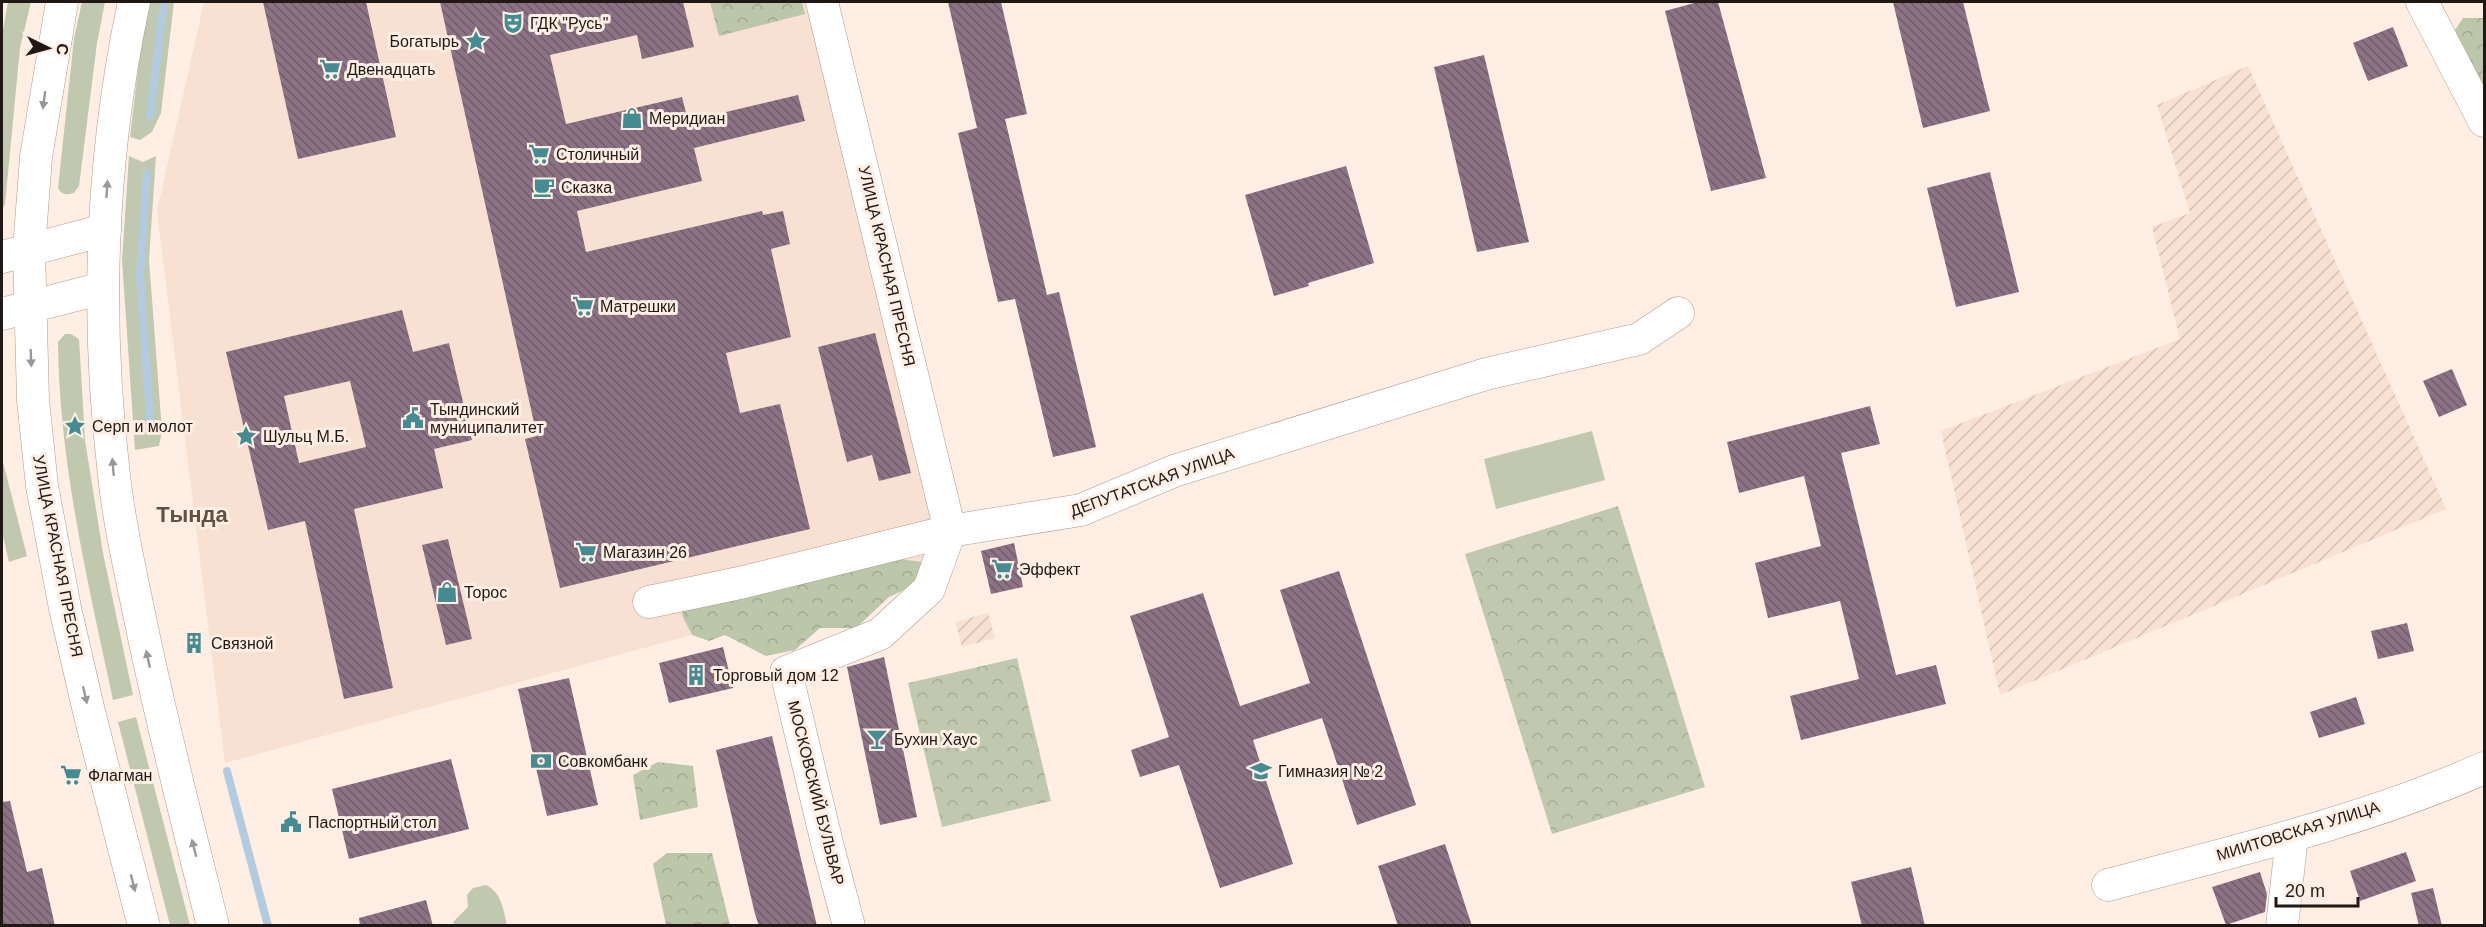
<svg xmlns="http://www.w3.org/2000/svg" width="2486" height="927" font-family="Arial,sans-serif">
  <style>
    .built { fill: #f8e1d3 }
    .industrial { fill: url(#industrial-furrows) }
    .green { fill: #c0c9af }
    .forest { fill: url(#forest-crowns) }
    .park { fill: url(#park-crowns) }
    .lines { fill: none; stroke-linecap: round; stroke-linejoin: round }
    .stream { stroke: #b2cbe0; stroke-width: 8 }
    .building { fill: url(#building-back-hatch); fill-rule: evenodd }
    .minor-casing { stroke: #ad9a8d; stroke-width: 33 }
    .minor { stroke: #fff; stroke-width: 32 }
    .oneway { fill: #9b9795 }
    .labels { text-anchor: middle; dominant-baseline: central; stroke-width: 6; stroke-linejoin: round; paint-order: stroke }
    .poi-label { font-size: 16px; fill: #201814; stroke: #ffeee3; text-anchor: start }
    .street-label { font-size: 16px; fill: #201814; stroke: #ffeee3 }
    .district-label { font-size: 22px; font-weight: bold; fill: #625145; stroke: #ffeee3 }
  </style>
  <defs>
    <pattern id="industrial-furrows" width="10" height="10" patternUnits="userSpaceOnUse" patternTransform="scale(1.5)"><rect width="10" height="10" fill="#f8e1d3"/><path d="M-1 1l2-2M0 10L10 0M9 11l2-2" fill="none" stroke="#d4c0b4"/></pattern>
    <pattern id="forest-crowns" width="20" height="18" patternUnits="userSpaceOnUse" patternTransform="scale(1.5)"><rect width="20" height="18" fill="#bcc6a9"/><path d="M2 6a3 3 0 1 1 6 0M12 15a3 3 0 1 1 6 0" fill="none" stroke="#a1a991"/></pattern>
    <pattern id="park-crowns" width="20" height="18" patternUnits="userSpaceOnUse" patternTransform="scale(1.5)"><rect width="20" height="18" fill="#c0c9af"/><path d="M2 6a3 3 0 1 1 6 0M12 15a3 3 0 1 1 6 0" fill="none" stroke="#a5ac96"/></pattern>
    <pattern id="building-back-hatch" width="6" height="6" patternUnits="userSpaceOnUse" patternTransform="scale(1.5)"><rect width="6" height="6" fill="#8b7284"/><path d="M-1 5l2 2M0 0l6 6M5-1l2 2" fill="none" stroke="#715d6b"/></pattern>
  </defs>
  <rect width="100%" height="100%" fill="#ffeee3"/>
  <path class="built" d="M204,2H816L957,562L225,763L157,211Z"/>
  <g class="industrial">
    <path d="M2248,66L2446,509L2000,695L1941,431L2180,339L2152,227L2190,213L2157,105Z"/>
    <path d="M988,613L995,638L962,647L955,622Z"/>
  </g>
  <g class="green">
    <path d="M8,2H31L20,48L5,204L2,210V35Z"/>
    <path d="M82,2H105L97,43L79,186L74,193C66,195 62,195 58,188L74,38Z"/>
    <path d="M146,2H174L161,113L152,132L140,140L130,137Z"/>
    <path d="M129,156L143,162L156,156L149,260L162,431L159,446L135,450L122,260Z"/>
    <path d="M65,334H71L79,339L85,440L103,553L133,695L113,700C88,582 59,463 58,342Z"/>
    <path d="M1592,431L1605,480L1496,509L1484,459Z"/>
    <path d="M2,458L27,556L9,562L2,532Z"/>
    <path d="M136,717L190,925H170L118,722Z"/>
    <path d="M486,885C502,893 503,909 507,925H454L453,922L468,907L467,895L473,888Z"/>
  </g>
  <g class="forest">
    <path d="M710,2H802L805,14L719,36Z"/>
    <path d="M2463,18H2484V118L2451,36Z"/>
    <path d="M880,556L921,562L923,581L889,597L856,628H820L795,650L766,656L725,635L709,641L692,635L682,615L684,602Z"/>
    <path d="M658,762L693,766L698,807L640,820L633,775Z"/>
    <path d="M667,853H712L730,925H666L653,864Z"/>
  </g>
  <g class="park">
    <path d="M1618,506L1705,787L1552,834L1465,554Z"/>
    <path d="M1017,658L1051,801L942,827L908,683Z"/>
  </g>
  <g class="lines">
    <g class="stream">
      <path d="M150,116L164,2"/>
      <path d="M147,173L140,276L151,431"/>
      <path d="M227,771L268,926"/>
    </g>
  </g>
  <g class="building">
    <path d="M263,2H366L396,137L298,159Z"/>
    <path d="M440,2H683L694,47L642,59L637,35L550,55L566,124L682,97L688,121L798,95L805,121L694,148L702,181L577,211L586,252L762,211L763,215L783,211L790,244L771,249L791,337L726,353L740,413L780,404L810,529L560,588L525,439L537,436Z"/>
    <path d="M948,2H1001L1027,114L1005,119L1047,295L1059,292L1096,447L1053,457L1015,299L998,302L958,133L977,128Z"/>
    <path d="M1698,2H1718L1766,178L1711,191L1665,11Z"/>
    <path d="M1893,2H1963L1990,111L1923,128Z"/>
    <path d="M2393,27L2408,66L2368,81L2353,43Z"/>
    <path d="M1484,55L1529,242L1477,252L1434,67Z"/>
    <path d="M1346,166L1374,263L1308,283L1309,286L1274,296L1245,195Z"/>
    <path d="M1990,172L2019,292L1956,307L1927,188Z"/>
    <path d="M402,310L413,352L449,343L472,440L434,449L443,488L354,509L393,688L344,699L305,521L268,530L226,352ZM350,381L366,447L299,463L284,396Z"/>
    <path d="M875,333L911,473L879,481L872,455L847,462L818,347Z"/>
    <path d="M2452,369L2467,405L2439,417L2423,381Z"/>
    <path d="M1870,406L1880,444L1841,453L1896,675L1936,665L1946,704L1801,740L1790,696L1859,679L1840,601L1768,618L1755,563L1821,546L1804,476L1739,493L1727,442Z"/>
    <path d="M448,539L472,639L446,645L422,545Z"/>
    <path d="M1014,543L1023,587L991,594L981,551Z"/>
    <path d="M1339,571L1416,805L1357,825L1322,718L1253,740L1293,864L1220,888L1179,765L1140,777L1131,750L1169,737L1130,616L1203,593L1240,706L1310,683L1280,590Z"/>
    <path d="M2407,623L2414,651L2378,659L2371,631Z"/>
    <path d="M723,647L733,688L669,703L659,663Z"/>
    <path d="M884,657L917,817L880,825L847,667Z"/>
    <path d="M569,678L598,805L547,816L518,689Z"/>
    <path d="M2356,697L2365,724L2319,738L2310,712Z"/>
    <path d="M772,736L801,859L817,926H759L755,914L716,750Z"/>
    <path d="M451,759L469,829L349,859L332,789Z"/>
    <path d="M10,801L27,872L42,868L55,926H2V802Z"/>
    <path d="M1445,844L1472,926H1398L1378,866Z"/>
    <path d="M2406,852L2416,881L2360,901L2350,871Z"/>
    <path d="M1911,867L1925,926H1862L1851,882Z"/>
    <path d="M2260,872L2267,894L2265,912L2226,925L2212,887Z"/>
    <path d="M2433,888L2442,926H2419L2411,893Z"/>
    <path d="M426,900L433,926H360L359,918Z"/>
  </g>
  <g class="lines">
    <defs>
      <g id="minor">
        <path d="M62,2L36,157L29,249L33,400L42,486L65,608L90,716L144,926"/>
        <path d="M134,2C101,157 95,317 114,475C119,524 131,574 141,623C162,725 188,825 213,926"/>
        <path d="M822,2L950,531L929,589L880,634L786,672L828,847L849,926"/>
        <path d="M2422,2L2484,121"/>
        <path d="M2,257L105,230"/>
        <path d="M2,314L103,288"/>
        <path d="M649,602L744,582L950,531L1081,510L1174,471L1486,374L1639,339L1678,313"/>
        <path d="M2108,885C2235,851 2364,821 2484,768"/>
        <path d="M2282,926L2292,836"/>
      </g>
    </defs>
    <use href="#minor" class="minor-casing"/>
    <use href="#minor" class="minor"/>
  </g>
  <defs><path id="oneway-solid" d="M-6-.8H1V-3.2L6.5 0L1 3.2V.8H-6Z" transform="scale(1.5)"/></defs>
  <g class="oneway">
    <use href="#oneway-solid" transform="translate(44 100) rotate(98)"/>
    <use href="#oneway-solid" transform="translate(107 189) rotate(-86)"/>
    <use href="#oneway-solid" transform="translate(31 358) rotate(88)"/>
    <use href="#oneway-solid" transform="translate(113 467) rotate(-95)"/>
    <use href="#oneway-solid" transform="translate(148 659) rotate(-102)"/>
    <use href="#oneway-solid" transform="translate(85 695) rotate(77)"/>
    <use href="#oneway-solid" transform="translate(194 848) rotate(-104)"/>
    <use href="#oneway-solid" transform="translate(133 883) rotate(76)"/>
  </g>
  <defs>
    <symbol id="theatre-bare" viewBox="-9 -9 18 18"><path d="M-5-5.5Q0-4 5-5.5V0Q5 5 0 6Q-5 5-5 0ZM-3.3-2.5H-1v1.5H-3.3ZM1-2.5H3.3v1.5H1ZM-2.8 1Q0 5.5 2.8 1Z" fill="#458c92" stroke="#ffeee3" stroke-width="2.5" paint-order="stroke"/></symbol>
    <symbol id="sight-bare" viewBox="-9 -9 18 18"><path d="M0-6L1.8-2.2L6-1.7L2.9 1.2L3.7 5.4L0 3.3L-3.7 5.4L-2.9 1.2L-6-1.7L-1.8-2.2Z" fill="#458c92" stroke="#ffeee3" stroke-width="2.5" paint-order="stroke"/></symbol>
    <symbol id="supermarket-bare" viewBox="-9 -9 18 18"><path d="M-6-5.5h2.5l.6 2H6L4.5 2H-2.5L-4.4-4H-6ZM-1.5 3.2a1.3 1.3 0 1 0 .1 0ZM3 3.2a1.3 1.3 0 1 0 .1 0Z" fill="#458c92" stroke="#ffeee3" stroke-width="2.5" paint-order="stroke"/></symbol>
    <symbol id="shop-bare" viewBox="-9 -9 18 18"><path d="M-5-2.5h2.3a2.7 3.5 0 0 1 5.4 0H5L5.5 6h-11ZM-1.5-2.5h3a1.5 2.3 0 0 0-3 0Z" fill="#458c92" stroke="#ffeee3" stroke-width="2.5" paint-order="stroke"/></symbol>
    <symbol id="cafe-bare" viewBox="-9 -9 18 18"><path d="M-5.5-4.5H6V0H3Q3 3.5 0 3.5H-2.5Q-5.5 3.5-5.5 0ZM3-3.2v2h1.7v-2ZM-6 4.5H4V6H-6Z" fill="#458c92" stroke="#ffeee3" stroke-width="2.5" paint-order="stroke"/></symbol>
    <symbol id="civic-bare" viewBox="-9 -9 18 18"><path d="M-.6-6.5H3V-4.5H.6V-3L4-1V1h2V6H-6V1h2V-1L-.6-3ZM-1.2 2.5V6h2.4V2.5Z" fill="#458c92" stroke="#ffeee3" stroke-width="2.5" paint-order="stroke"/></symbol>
    <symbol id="building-bare" viewBox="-9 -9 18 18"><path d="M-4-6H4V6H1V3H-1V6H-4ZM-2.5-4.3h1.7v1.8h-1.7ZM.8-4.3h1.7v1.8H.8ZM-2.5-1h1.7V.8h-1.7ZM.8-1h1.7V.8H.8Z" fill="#458c92" stroke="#ffeee3" stroke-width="2.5" paint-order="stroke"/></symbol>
    <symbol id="bar-bare" viewBox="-9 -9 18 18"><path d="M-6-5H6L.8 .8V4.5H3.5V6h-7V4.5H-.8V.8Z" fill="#458c92" stroke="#ffeee3" stroke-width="2.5" paint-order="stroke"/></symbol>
    <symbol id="bank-bare" viewBox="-9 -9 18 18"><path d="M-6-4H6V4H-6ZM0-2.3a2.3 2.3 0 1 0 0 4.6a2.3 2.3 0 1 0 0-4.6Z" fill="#458c92" stroke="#ffeee3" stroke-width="2.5" paint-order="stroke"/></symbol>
    <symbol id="school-bare" viewBox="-9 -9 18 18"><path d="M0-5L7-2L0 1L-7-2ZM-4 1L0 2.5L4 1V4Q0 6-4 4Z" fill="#458c92" stroke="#ffeee3" stroke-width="2.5" paint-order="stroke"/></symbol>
  </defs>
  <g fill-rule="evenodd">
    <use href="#theatre-bare" x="498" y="8" width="30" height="30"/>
    <use href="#sight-bare" x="461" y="26" width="30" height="30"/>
    <use href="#supermarket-bare" x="315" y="54" width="30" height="30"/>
    <use href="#shop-bare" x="617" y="103" width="30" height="30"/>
    <use href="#supermarket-bare" x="524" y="139" width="30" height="30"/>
    <use href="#cafe-bare" x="529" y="172" width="30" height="30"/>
    <use href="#supermarket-bare" x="568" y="291" width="30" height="30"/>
    <use href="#civic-bare" x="398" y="403" width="30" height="30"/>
    <use href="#sight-bare" x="60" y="411" width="30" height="30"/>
    <use href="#sight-bare" x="231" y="421" width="30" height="30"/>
    <use href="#supermarket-bare" x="571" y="537" width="30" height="30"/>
    <use href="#supermarket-bare" x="987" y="554" width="30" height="30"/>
    <use href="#shop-bare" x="432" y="577" width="30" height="30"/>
    <use href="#building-bare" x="179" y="628" width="30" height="30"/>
    <use href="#building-bare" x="681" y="660" width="30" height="30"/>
    <use href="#bar-bare" x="862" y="724" width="30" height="30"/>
    <use href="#bank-bare" x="526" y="746" width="30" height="30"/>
    <use href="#school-bare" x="1246" y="756" width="30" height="30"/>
    <use href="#supermarket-bare" x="56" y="760" width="30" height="30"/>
    <use href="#civic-bare" x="276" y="807" width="30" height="30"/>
  </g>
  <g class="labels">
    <g class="poi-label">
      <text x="530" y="23">ГДК "Русь"</text>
      <text x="459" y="41" text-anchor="end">Богатырь</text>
      <text x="347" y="69">Двенадцать</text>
      <text x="649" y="118">Меридиан</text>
      <text x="556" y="154">Столичный</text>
      <text x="561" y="187">Сказка</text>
      <text x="600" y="306">Матрешки</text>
      <text x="430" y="409">Тындинский<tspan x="430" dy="18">муниципалитет</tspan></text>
      <text x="92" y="426">Серп и молот</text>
      <text x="263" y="436">Шульц М.Б.</text>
      <text x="603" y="552">Магазин 26</text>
      <text x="1019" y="569">Эффект</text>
      <text x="464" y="592">Торос</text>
      <text x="211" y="643">Связной</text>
      <text x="713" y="675">Торговый дом 12</text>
      <text x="894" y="739">Бухин Хаус</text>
      <text x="558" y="761">Совкомбанк</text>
      <text x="1278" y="771">Гимназия № 2</text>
      <text x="88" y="775">Флагман</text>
      <text x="308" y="822">Паспортный стол</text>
    </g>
    <g class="street-label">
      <text transform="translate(887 266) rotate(77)">УЛИЦА КРАСНАЯ ПРЕСНЯ</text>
      <text transform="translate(1152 482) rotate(-20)">ДЕПУТАТСКАЯ УЛИЦА</text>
      <text transform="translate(58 556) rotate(79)">УЛИЦА КРАСНАЯ ПРЕСНЯ</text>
      <text transform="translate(816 793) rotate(76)">МОСКОВСКИЙ БУЛЬВАР</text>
      <text transform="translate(2298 831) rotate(-17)">МИИТОВСКАЯ УЛИЦА</text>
    </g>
    <g class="district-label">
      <text x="192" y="514">Тында</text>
    </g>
  </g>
  <rect width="2486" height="927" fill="none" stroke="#201814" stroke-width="6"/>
  <g transform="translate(48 48) rotate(95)" stroke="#ffeee3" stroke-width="4.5" paint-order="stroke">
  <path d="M0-4.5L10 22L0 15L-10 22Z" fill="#201814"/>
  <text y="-9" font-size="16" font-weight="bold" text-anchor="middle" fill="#201814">С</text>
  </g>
  <path d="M2276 897v9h82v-9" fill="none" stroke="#201814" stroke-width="3"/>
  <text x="2285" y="897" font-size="18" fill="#201814" stroke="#ffeee3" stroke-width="4.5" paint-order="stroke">20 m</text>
</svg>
